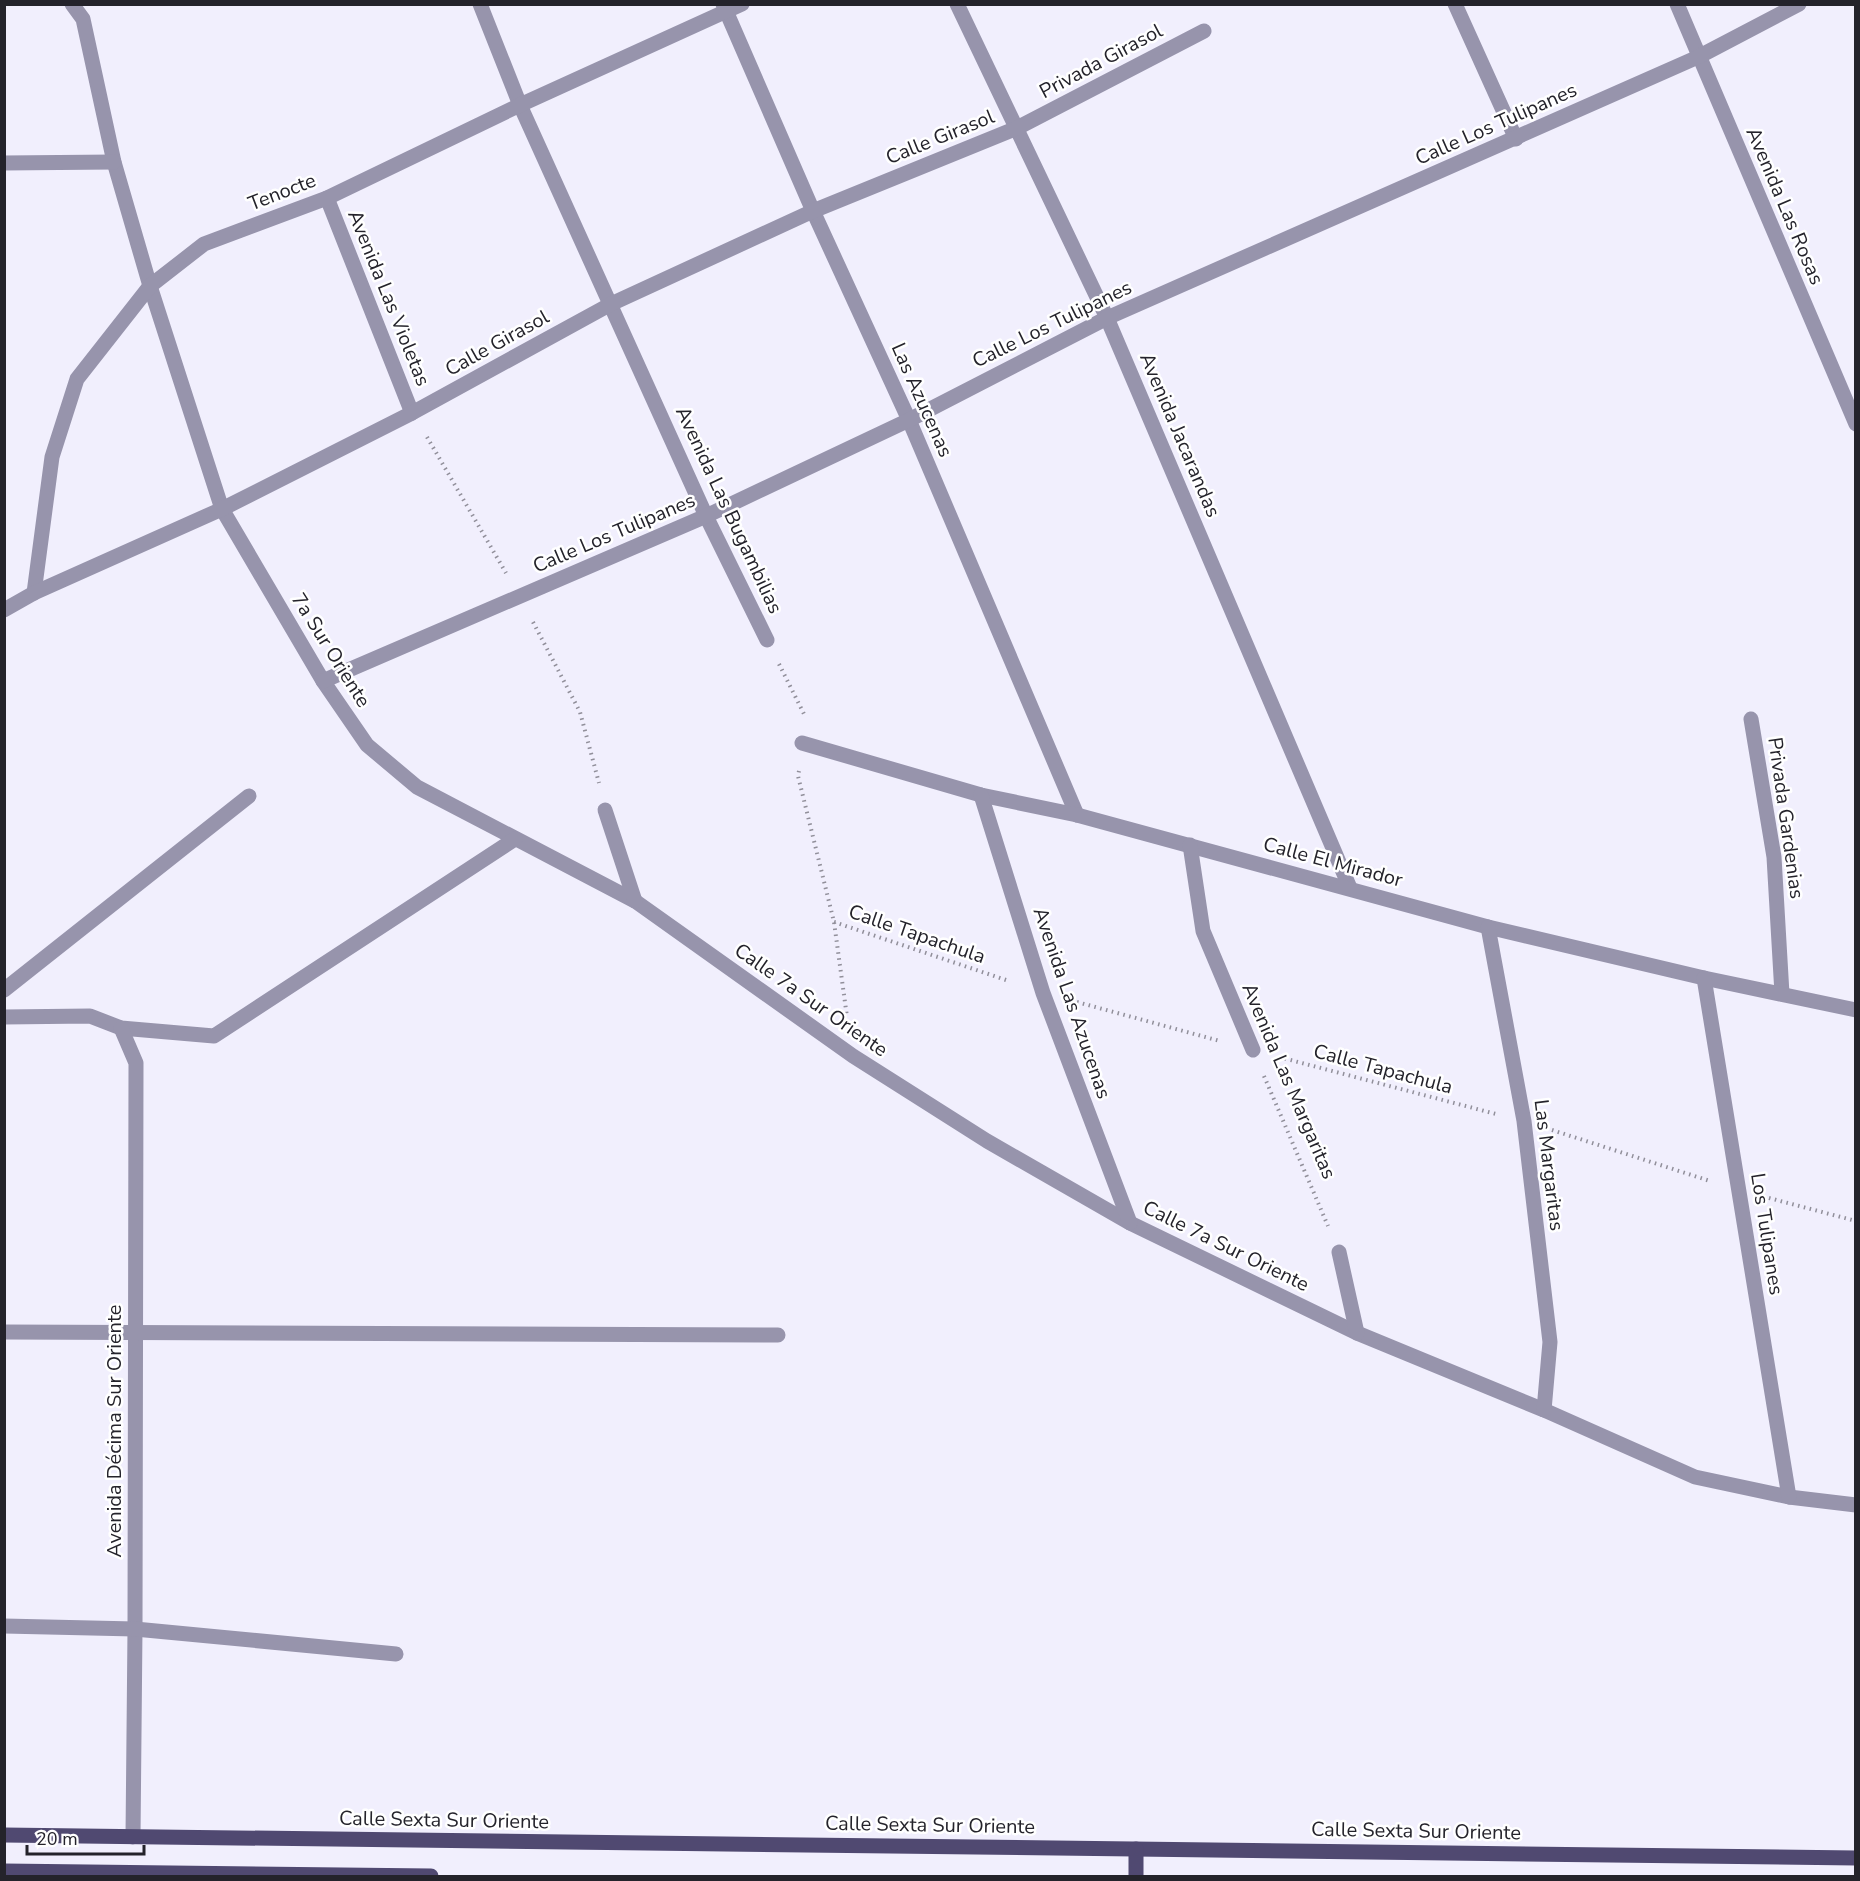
<svg xmlns="http://www.w3.org/2000/svg" width="1860" height="1881" font-family="'Nunito Sans',sans-serif">
  <style>
    .lines { fill: none; stroke-linecap: round; stroke-linejoin: round }
    .path { stroke: #918f9a; stroke-width: 4; stroke-dasharray: 1.5 4.5; stroke-linecap: butt }
    .minor { stroke: #9794ac; stroke-width: 15 }
    .major { stroke: #504971; stroke-width: 15 }
    .labels { text-anchor: middle; dominant-baseline: central; stroke-width: 5; stroke-linejoin: round; paint-order: stroke }
    .street-label { font-size: 20px; fill: #24232b; stroke: #fff }
  </style>
  <rect width="100%" height="100%" fill="#f1effd"/>
  <g class="lines">
    <g class="path">
      <path d="M427,437L506,573"/>
      <path d="M533,622L580,712L599,783"/>
      <path d="M779,664L805,716"/>
      <path d="M799,771L798,776L834,922L847,1017"/>
      <path d="M834,922L1009,981"/>
      <path d="M1077,1002L1220,1041"/>
      <path d="M1279,1057L1496,1114"/>
      <path d="M1264,1076L1328,1226"/>
      <path d="M1552,1130L1710,1181"/>
      <path d="M1769,1198L1856,1221"/>
    </g>
    <g class="minor">
      <path d="M72,4L83,19L114,162L150,286L222,509L323,681L367,745L417,787L635,901L853,1056L987,1141L1130,1223L1357,1333L1544,1410L1695,1477L1789,1497L1856,1505"/>
      <path d="M480,4L520,105L706,516L767,640"/>
      <path d="M723,4L813,211L909,420L1077,815"/>
      <path d="M957,4L1107,318L1350,888"/>
      <path d="M1455,4L1516,139"/>
      <path d="M1677,4L1856,424"/>
      <path d="M4,163L114,162"/>
      <path d="M327,198L412,413"/>
      <path d="M34,593L52,457L77,379L150,286L204,244L327,198L520,105L742,4"/>
      <path d="M4,610L34,593L222,509L412,413L611,304L813,211L1017,128L1204,31"/>
      <path d="M323,681L706,516L909,420L1107,318L1698,57L1799,4"/>
      <path d="M1751,719L1774,857L1782,994"/>
      <path d="M802,743L981,795L1077,815L1488,927L1704,978L1856,1010"/>
      <path d="M981,795L1043,993L1130,1223"/>
      <path d="M605,810L635,901"/>
      <path d="M1190,845L1203,931L1253,1050"/>
      <path d="M1488,927L1524,1121L1550,1342L1544,1410"/>
      <path d="M1704,978L1789,1497"/>
      <path d="M4,990L249,796"/>
      <path d="M4,1017L90,1016L121,1028L214,1036L515,839"/>
      <path d="M121,1028L136,1063L135,1629L133,1837"/>
      <path d="M1339,1252L1357,1333"/>
      <path d="M4,1332L778,1335"/>
      <path d="M4,1626L135,1629L396,1654"/>
    </g>
    <g class="major">
      <path d="M4,1835L1856,1858"/>
      <path d="M1136,1849V1876"/>
      <path d="M4,1871L431,1876"/>
    </g>
  </g>
  <g class="labels">
    <g class="street-label">
      <text transform="translate(1101 61) rotate(-28)">Privada Girasol</text>
      <text transform="translate(1496 124) rotate(-24)">Calle Los Tulipanes</text>
      <text transform="translate(940 137) rotate(-22)">Calle Girasol</text>
      <text transform="translate(282 192) rotate(-21)">Tenocte</text>
      <text transform="translate(1785 206) rotate(67)">Avenida Las Rosas</text>
      <text transform="translate(389 298) rotate(68)">Avenida Las Violetas</text>
      <text transform="translate(1052 324) rotate(-26)">Calle Los Tulipanes</text>
      <text transform="translate(497 343) rotate(-29)">Calle Girasol</text>
      <text transform="translate(922 400) rotate(66)">Las Azucenas</text>
      <text transform="translate(1180 435) rotate(67)">Avenida Jacarandas</text>
      <text transform="translate(729 510) rotate(65)">Avenida Las Bugambilias</text>
      <text transform="translate(614 533) rotate(-23)">Calle Los Tulipanes</text>
      <text transform="translate(331 650) rotate(58)">7a Sur Oriente</text>
      <text transform="translate(1786 818) rotate(82)">Privada Gardenias</text>
      <text transform="translate(1333 862) rotate(15)">Calle El Mirador</text>
      <text transform="translate(917 934) rotate(19)">Calle Tapachula</text>
      <text transform="translate(811 1000) rotate(35)">Calle 7a Sur Oriente</text>
      <text transform="translate(1072 1003) rotate(71)">Avenida Las Azucenas</text>
      <text transform="translate(1383 1069) rotate(15)">Calle Tapachula</text>
      <text transform="translate(1289 1081) rotate(67)">Avenida Las Margaritas</text>
      <text transform="translate(1549 1165) rotate(83)">Las Margaritas</text>
      <text transform="translate(1767 1234) rotate(81)">Los Tulipanes</text>
      <text transform="translate(1226 1246) rotate(26)">Calle 7a Sur Oriente</text>
      <text transform="translate(114 1431) rotate(-90)">Avenida Décima Sur Oriente</text>
      <text transform="translate(444 1820) rotate(1)">Calle Sexta Sur Oriente</text>
      <text transform="translate(930 1825) rotate(1)">Calle Sexta Sur Oriente</text>
      <text transform="translate(1416 1831) rotate(1)">Calle Sexta Sur Oriente</text>
    </g>
  </g>
  <rect width="1860" height="1881" fill="none" stroke="#24232b" stroke-width="12"/>
  <path d="M27 1845v9h117v-9" fill="none" stroke="#24232b" stroke-width="3"/>
  <text x="36" y="1845" font-size="18" fill="#24232b" stroke="#ffffff" stroke-width="4.5" paint-order="stroke">20 m</text>
</svg>
